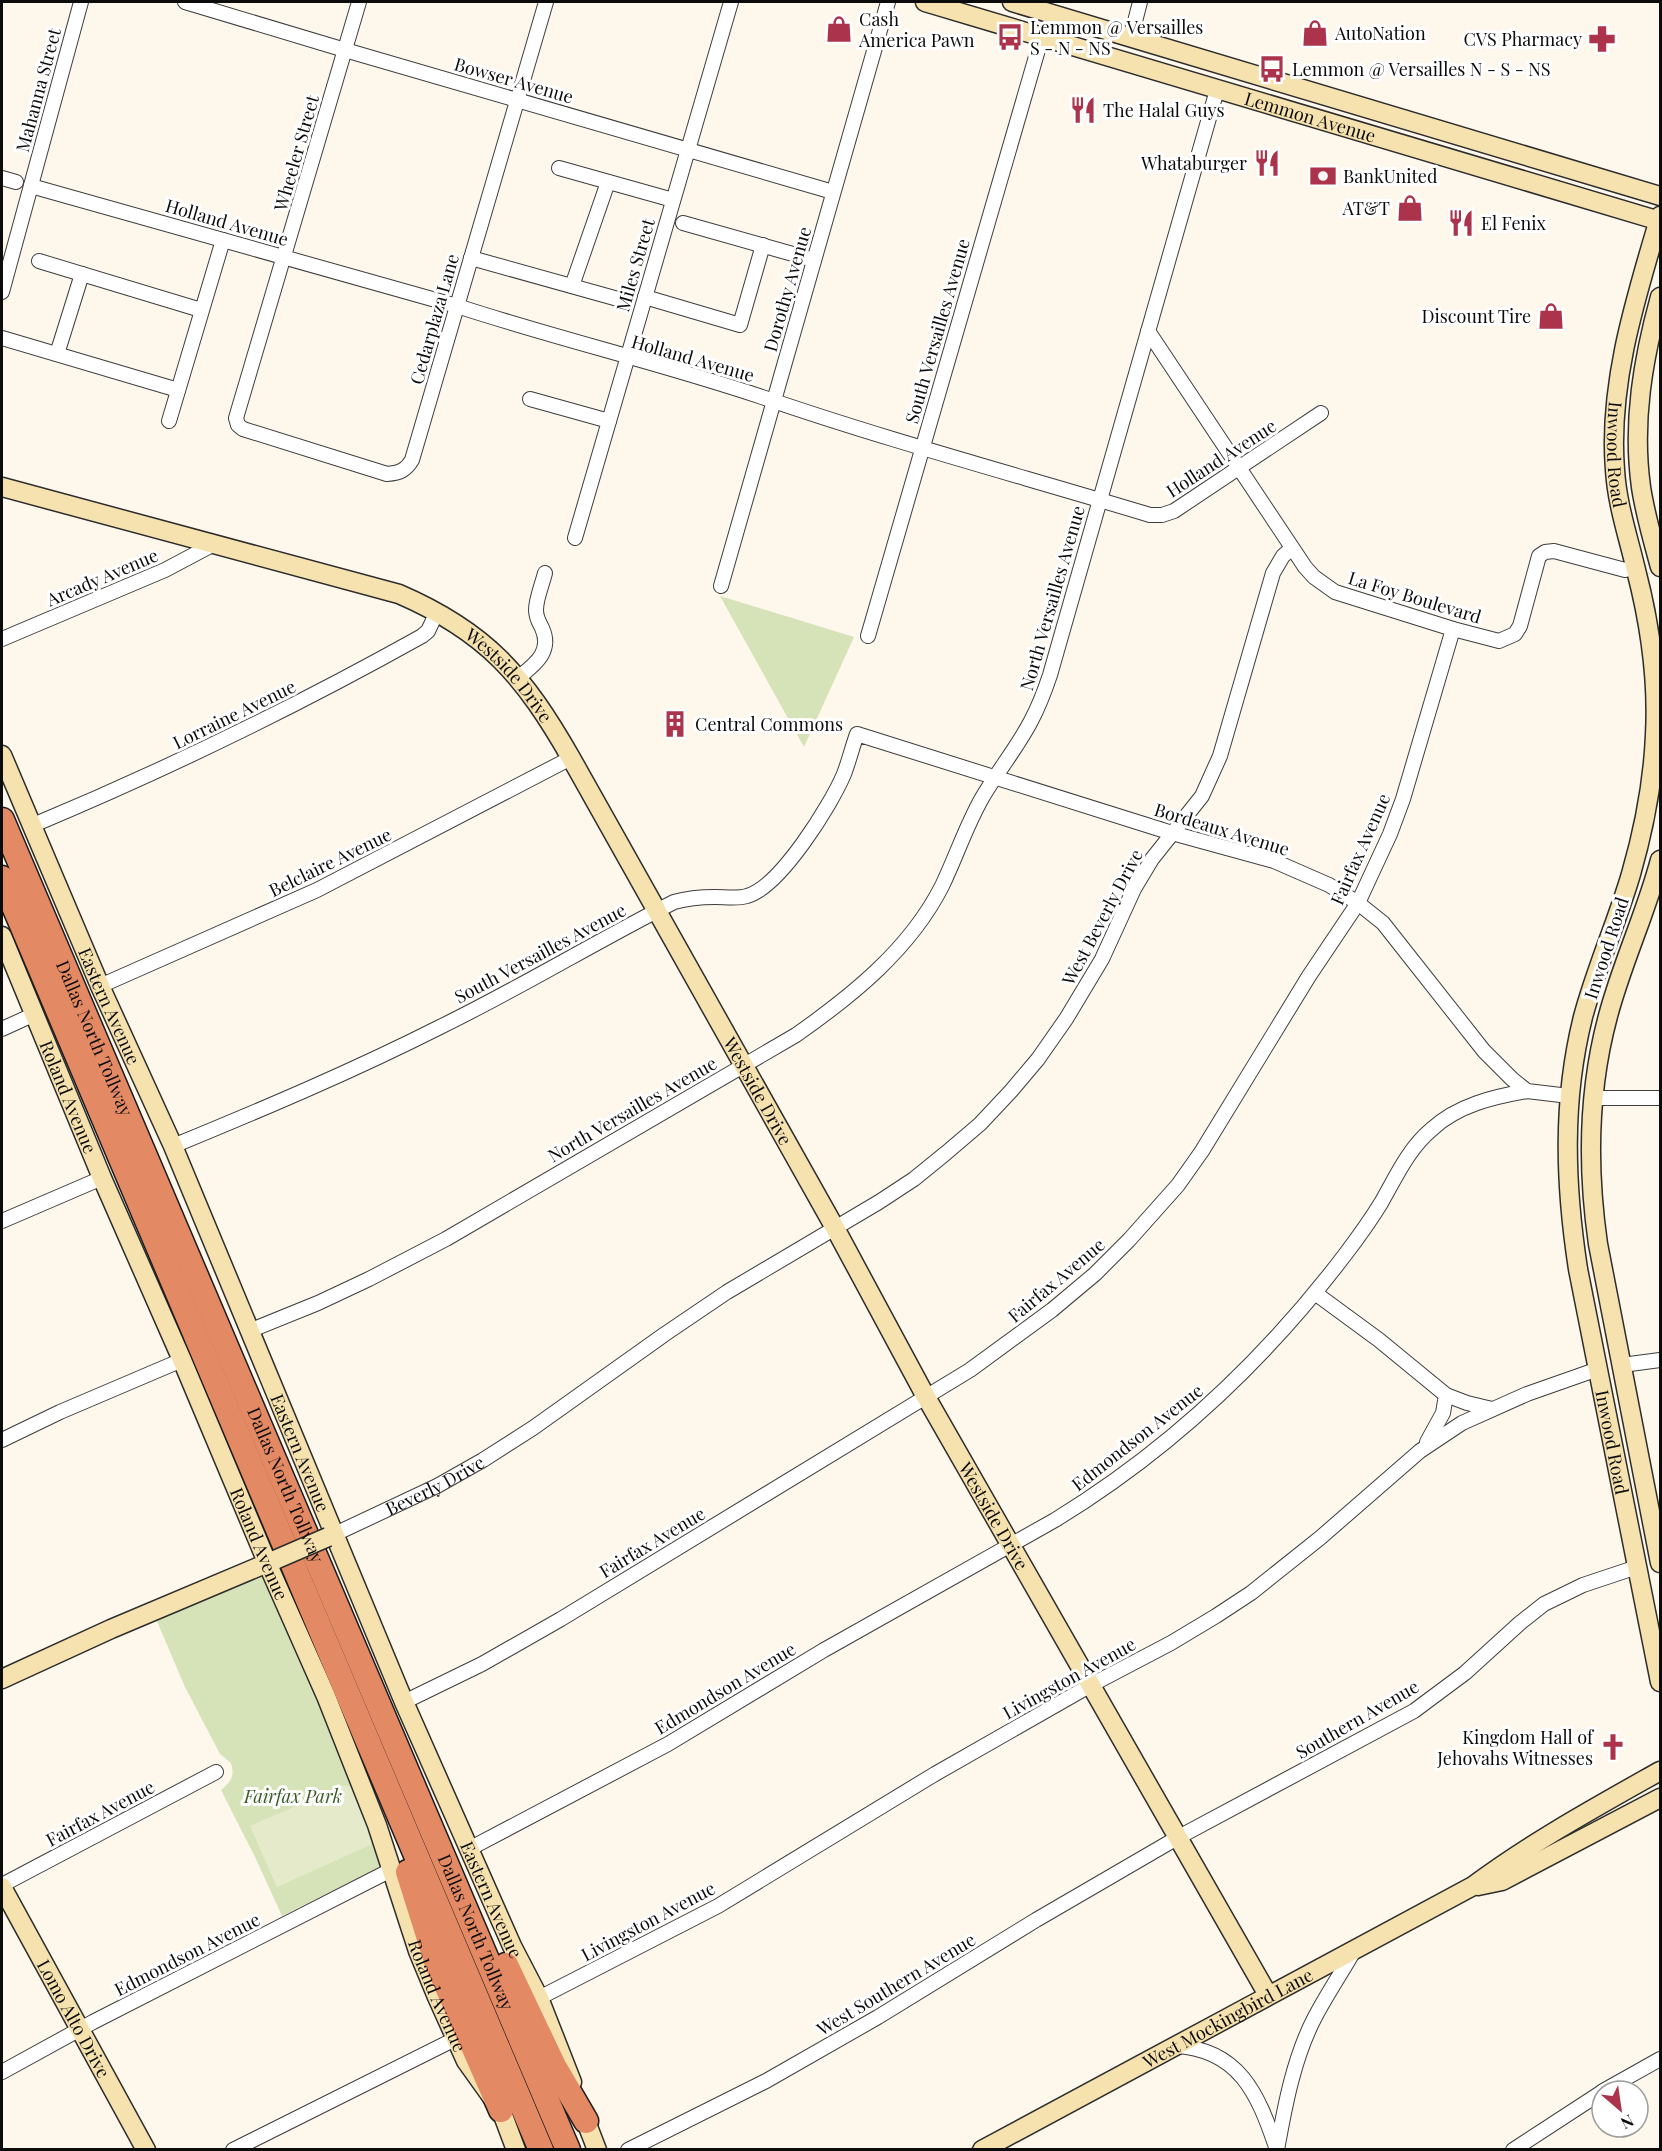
<svg xmlns="http://www.w3.org/2000/svg" width="1662" height="2151" font-family="'Playfair Display',serif">
  <style>
    .green { fill: #d6e3b9 }
    .pitch { fill: #e5ebca }
    .lines { fill: none; stroke-linecap: round; stroke-linejoin: round }
    .street-casing { stroke: #3e3e3e; stroke-width: 16 }
    .secondary-casing { stroke: #2d2d2d; stroke-width: 21 }
    .highway-casing { stroke: #1c1c1c; stroke-width: 27 }
    .street { stroke: #fff; stroke-width: 14 }
    .secondary { stroke: #f6e2ae; stroke-width: 18 }
    .highway { stroke: #e38963; stroke-width: 24 }
    .secondary-bridge-casing { stroke: #2d2d2d; stroke-width: 21; stroke-linecap: butt }
    .secondary-bridge { stroke: #f6e2ae; stroke-width: 18 }
    .labels { text-anchor: middle; dominant-baseline: central; stroke-width: 6; stroke-linejoin: round; paint-order: stroke }
    .poi-label { font-size: 18px; fill: #0b0b0b; stroke: #fff; text-anchor: start }
    .street-label { font-size: 18px; fill: #0b0b0b; stroke: #fff }
    .park-label { font-size: 18px; font-style: italic; fill: #385b24; stroke: #fff }
  </style>
  <rect width="100%" height="100%" fill="#fdf7ec"/>
  <g class="green">
    <path d="M720,596L854,637L804,747Z"/>
    <path d="M259,1576L265,1577L345,1761L382,1863L377,1869L282,1916L256,1859L221,1790C231,1782 235,1776 231,1763L220,1754L185,1687L156,1619Z"/>
  </g>
  <path class="pitch" d="M345,1785L352,1788L374,1838L370,1845L277,1887L250,1826Z"/>
  <g class="lines">
    <defs>
      <g id="street">
        <path d="M185,2L345,50L833,192"/>
        <path d="M359,2L236,418L238,425L243,429L387,474C400,473 406,470 412,460L546,2"/>
        <path d="M1131,37L1140,2"/>
        <path d="M559,168L673,200"/>
        <path d="M2,178L16,182"/>
        <path d="M31,186L457,306C558,339 661,363 762,397C890,441 1021,476 1150,515H1162L1174,511L1321,413"/>
        <path d="M683,223L814,260"/>
        <path d="M471,258L618,299"/>
        <path d="M39,261L201,310"/>
        <path d="M572,286L608,182"/>
        <path d="M2,292L81,2"/>
        <path d="M645,297L740,325L763,245"/>
        <path d="M1148,331L1305,567L1314,577L1335,592L1453,629L1499,641L1515,634L1520,626L1539,556L1545,552L1554,551L1625,570L1636,567"/>
        <path d="M2,338L178,390"/>
        <path d="M57,354L82,274"/>
        <path d="M530,399L609,421"/>
        <path d="M169,421L223,240"/>
        <path d="M575,538L731,2"/>
        <path d="M721,586L888,2"/>
        <path d="M868,636L1042,36"/>
        <path d="M2,639L165,570L214,544"/>
        <path d="M518,678C534,665 553,652 542,628C539,622 536,618 536,610C536,599 542,585 545,573"/>
        <path d="M31,826C165,770 295,707 422,636L428,631L437,612"/>
        <path d="M100,986L317,890L571,758"/>
        <path d="M2,1029L35,1014"/>
        <path d="M1593,1098H1660"/>
        <path d="M173,1146C263,1109 353,1071 440,1027C520,988 595,942 674,902C688,898 700,897 715,897C725,897 738,899 747,896C780,887 831,805 844,774C849,761 852,748 857,734L1172,833L1274,861L1329,885L1358,903L1383,923L1484,1051L1512,1079L1527,1091L1569,1096"/>
        <path d="M2,1221L102,1178"/>
        <path d="M1315,1293L1379,1340L1446,1395L1467,1403L1492,1409"/>
        <path d="M249,1331L318,1303L369,1279L446,1239L796,1035C853,995 910,949 942,886C956,857 966,826 982,798C997,772 1017,748 1031,721C1039,706 1045,690 1050,675L1217,90"/>
        <path d="M1622,1365L1660,1360"/>
        <path d="M2,1440L60,1412L182,1360"/>
        <path d="M1427,1442L1443,1413L1446,1395"/>
        <path id="s1" d="M335,1534L437,1486L483,1460L533,1428L665,1334L727,1292L879,1202L914,1179L946,1153L980,1124L1011,1091L1038,1059L1066,1019L1102,959L1134,889L1152,859L1202,796L1220,756L1273,573L1283,556L1292,548"/>
        <path d="M404,1702L482,1664L561,1619L970,1370L1052,1310L1095,1274L1129,1240L1178,1185L1202,1151L1309,976L1358,903L1390,834L1403,799L1453,629"/>
        <path d="M469,1849L668,1744L824,1650L1055,1520C1168,1451 1264,1361 1344,1256C1357,1239 1370,1221 1381,1203C1396,1177 1408,1149 1432,1129C1458,1105 1493,1097 1527,1091"/>
        <path d="M2,1885L216,1772"/>
        <path d="M539,1998L718,1906L935,1774L1091,1685L1171,1643L1216,1616L1251,1593L1320,1538L1420,1451L1462,1423L1527,1394L1598,1369"/>
        <path d="M1175,2046C1239,2049 1258,2094 1276,2147"/>
        <path d="M2,2072L93,2022L391,1870"/>
        <path d="M1603,2091L1660,2059"/>
        <path d="M233,2150L455,2039"/>
        <path d="M628,2150L766,2081L878,2017L1036,1920L1177,1838L1414,1711L1465,1673L1520,1623L1544,1604L1583,1585L1637,1567"/>
        <path d="M1277,2150C1285,2105 1294,2057 1315,2017C1327,1994 1342,1972 1355,1949"/>
        <path d="M1513,2150L1602,2092"/>
      </g>
      <g id="secondary">
        <path id="s2" d="M925,2L1660,221"/>
        <path d="M1012,2L1660,196"/>
        <path id="s3" d="M1660,216C1636,297 1608,384 1615,470C1617,504 1628,536 1636,570C1650,624 1658,680 1655,735C1653,782 1644,829 1631,874C1617,922 1596,968 1583,1017C1562,1101 1565,1184 1578,1269L1660,1682"/>
        <path d="M1660,297C1643,359 1632,422 1641,487C1645,514 1653,541 1660,567"/>
        <path id="s4" d="M2,487L399,594C487,632 524,676 571,758L835,1228L926,1397L1268,1995"/>
        <path id="s5" d="M2,755L100,986L173,1146L404,1702L512,1946L539,1998L572,2082"/>
        <path d="M1660,860C1646,913 1622,963 1608,1016C1588,1090 1587,1168 1598,1244L1660,1563"/>
        <path id="s6" d="M2,936L102,1178L182,1360L272,1574L326,1696L377,1825L418,1951L437,1997L466,2061L501,2110L516,2150"/>
        <path d="M2,1679L111,1629L277,1559"/>
        <path d="M1478,1886L1502,1881L1660,1798"/>
        <path id="s7" d="M2,1887L146,2150"/>
        <path d="M582,2111L597,2150"/>
        <path id="s8" d="M982,2150L1473,1886C1532,1842 1596,1807 1660,1771"/>
      </g>
      <g id="highway">
        <path id="s9" d="M2,820C190,1263 382,1705 568,2150"/>
        <path d="M2,878L541,2150"/>
        <path d="M408,1872L437,1964L501,2110"/>
        <path d="M506,1965L554,2066L586,2121"/>
      </g>
    </defs>
    <use href="#street" class="street-casing"/>
    <use href="#secondary" class="secondary-casing"/>
    <use href="#highway" class="highway-casing"/>
    <use href="#street" class="street"/>
    <use href="#secondary" class="secondary"/>
    <use href="#highway" class="highway"/>
    <defs>
      <path id="secondary-bridge" d="M277,1559L328,1537"/>
    </defs>
    <use href="#secondary-bridge" class="secondary-bridge-casing"/>
    <use href="#secondary-bridge" class="secondary-bridge"/>
  </g>
  <defs>
    <symbol id="shop-bare" viewBox="-9 -9 18 18"><path d="M-5-2.5h2.3a2.7 3.5 0 0 1 5.4 0H5L5.5 6h-11ZM-1.5-2.5h3a1.5 2.3 0 0 0-3 0Z" fill="#ab344c" stroke="#fff" stroke-width="2.5" paint-order="stroke"/></symbol>
    <symbol id="bus-bare" viewBox="-9 -9 18 18"><path d="M-5-6H5V4H4V6H2V4H-2V6H-4V4H-5ZM-3.5-4V0h7V-4ZM-3.5 1.2v1.5H-2V1.2ZM2 1.2v1.5H3.5V1.2Z" fill="#ab344c" stroke="#fff" stroke-width="2.5" paint-order="stroke"/></symbol>
    <symbol id="pharmacy-bare" viewBox="-9 -9 18 18"><path d="M-2-6h4v4h4v4h-4v4h-4v-4h-4v-4h4Z" fill="#ab344c" stroke="#fff" stroke-width="2.5" paint-order="stroke"/></symbol>
    <symbol id="restaurant-bare" viewBox="-9 -9 18 18"><path d="M-5-6h1v4h1v-4h1v4h1v-4h1v5L-1.5 .5V6h-2V.5L-5-1ZM5-6V6H3V1.5H1.5Q1.5-4 5-6Z" fill="#ab344c" stroke="#fff" stroke-width="2.5" paint-order="stroke"/></symbol>
    <symbol id="bank-bare" viewBox="-9 -9 18 18"><path d="M-6-4H6V4H-6ZM0-2.3a2.3 2.3 0 1 0 0 4.6a2.3 2.3 0 1 0 0-4.6Z" fill="#ab344c" stroke="#fff" stroke-width="2.5" paint-order="stroke"/></symbol>
    <symbol id="building-bare" viewBox="-9 -9 18 18"><path d="M-4-6H4V6H1V3H-1V6H-4ZM-2.5-4.3h1.7v1.8h-1.7ZM.8-4.3h1.7v1.8H.8ZM-2.5-1h1.7V.8h-1.7ZM.8-1h1.7V.8H.8Z" fill="#ab344c" stroke="#fff" stroke-width="2.5" paint-order="stroke"/></symbol>
    <symbol id="church-bare" viewBox="-9 -9 18 18"><path d="M-1.2-6h2.4v3.5h3.3v2.4h-3.3V6h-2.4V-.1h-3.3v-2.4h3.3Z" fill="#ab344c" stroke="#fff" stroke-width="2.5" paint-order="stroke"/></symbol>
  </defs>
  <g fill-rule="evenodd">
    <use href="#shop-bare" x="820" y="10" width="38" height="38"/>
    <use href="#shop-bare" x="1296" y="14" width="38" height="38"/>
    <use href="#bus-bare" x="991" y="18" width="38" height="38"/>
    <use href="#pharmacy-bare" x="1583" y="20" width="38" height="38"/>
    <use href="#bus-bare" x="1253" y="50" width="38" height="38"/>
    <use href="#restaurant-bare" x="1064" y="91" width="38" height="38"/>
    <use href="#restaurant-bare" x="1248" y="144" width="38" height="38"/>
    <use href="#bank-bare" x="1304" y="157" width="38" height="38"/>
    <use href="#shop-bare" x="1391" y="189" width="38" height="38"/>
    <use href="#restaurant-bare" x="1442" y="204" width="38" height="38"/>
    <use href="#shop-bare" x="1532" y="297" width="38" height="38"/>
    <use href="#building-bare" x="656" y="705" width="38" height="38"/>
    <use href="#church-bare" x="1594" y="1728" width="38" height="38"/>
  </g>
  <g class="labels">
    <g class="poi-label">
      <text x="859" y="19">Cash<tspan x="859" dy="21">America Pawn</tspan></text>
      <text x="1030" y="27">Lemmon @ Versailles<tspan x="1030" dy="21">S - N - NS</tspan></text>
      <text x="1335" y="33">AutoNation</text>
      <text x="1582" y="39" text-anchor="end">CVS Pharmacy</text>
      <text x="1292" y="69">Lemmon @ Versailles N - S - NS</text>
      <text x="1103" y="110">The Halal Guys</text>
      <text x="1247" y="163" text-anchor="end">Whataburger</text>
      <text x="1343" y="176">BankUnited</text>
      <text x="1390" y="208" text-anchor="end">AT&amp;T</text>
      <text x="1481" y="223">El Fenix</text>
      <text x="1531" y="316" text-anchor="end">Discount Tire</text>
      <text x="695" y="724">Central Commons</text>
      <text x="1593" y="1737" text-anchor="end">Kingdom Hall of<tspan x="1593" dy="21">Jehovahs Witnesses</tspan></text>
    </g>
    <g class="street-label">
      <text transform="translate(514 80) rotate(16)">Bowser Avenue</text>
      <text transform="translate(38 90) rotate(-75)">Mahanna Street</text>
      <text stroke="none"><textPath href="#s2" startOffset="402">Lemmon Avenue</textPath></text>
      <text transform="translate(296 153) rotate(-74)">Wheeler Street</text>
      <text transform="translate(227 222) rotate(16)">Holland Avenue</text>
      <text transform="translate(635 265) rotate(-74)">Miles Street</text>
      <text transform="translate(787 289) rotate(-74)">Dorothy Avenue</text>
      <text transform="translate(434 319) rotate(-74)">Cedarplaza Lane</text>
      <text transform="translate(937 331) rotate(-74)">South Versailles Avenue</text>
      <text transform="translate(693 358) rotate(16)">Holland Avenue</text>
      <text stroke="none"><textPath href="#s3" startOffset="244">Inwood Road</textPath></text>
      <text transform="translate(1221 458) rotate(-33)">Holland Avenue</text>
      <text transform="translate(102 577) rotate(-23)">Arcady Avenue</text>
      <text transform="translate(1415 597) rotate(17)">La Foy Boulevard</text>
      <text transform="translate(1052 598) rotate(-74)">North Versailles Avenue</text>
      <text stroke="none"><textPath href="#s4" startOffset="550">Westside Drive</textPath></text>
      <text transform="translate(234 714) rotate(-26)">Lorraine Avenue</text>
      <text transform="translate(1222 829) rotate(17)">Bordeaux Avenue</text>
      <text transform="translate(1360 849) rotate(-66)">Fairfax Avenue</text>
      <text transform="translate(330 862) rotate(-26)">Belclaire Avenue</text>
      <text transform="translate(1102 917) rotate(-62)">West Beverly Drive</text>
      <text transform="translate(1606 948) rotate(-72)">Inwood Road</text>
      <text transform="translate(540 953) rotate(-28)">South Versailles Avenue</text>
      <text stroke="none"><textPath href="#s5" startOffset="273">Eastern Avenue</textPath></text>
      <text stroke="none"><textPath href="#s9" startOffset="237">Dallas North Tollway</textPath></text>
      <text stroke="none"><textPath href="#s4" startOffset="1036">Westside Drive</textPath></text>
      <text stroke="none"><textPath href="#s6" startOffset="174">Roland Avenue</textPath></text>
      <text transform="translate(632 1109) rotate(-30)">North Versailles Avenue</text>
      <text transform="translate(1056 1280) rotate(-40)">Fairfax Avenue</text>
      <text transform="translate(1137 1437) rotate(-38)">Edmondson Avenue</text>
      <text stroke="none"><textPath href="#s3" startOffset="1251">Inwood Road</textPath></text>
      <text stroke="none"><textPath href="#s5" startOffset="759">Eastern Avenue</textPath></text>
      <text stroke="none"><textPath href="#s1" startOffset="111">Beverly Drive</textPath></text>
      <text stroke="none"><textPath href="#s9" startOffset="723">Dallas North Tollway</textPath></text>
      <text stroke="none"><textPath href="#s4" startOffset="1522">Westside Drive</textPath></text>
      <text transform="translate(652 1542) rotate(-31)">Fairfax Avenue</text>
      <text stroke="none"><textPath href="#s6" startOffset="660">Roland Avenue</textPath></text>
      <text transform="translate(1069 1678) rotate(-29)">Livingston Avenue</text>
      <text transform="translate(725 1688) rotate(-31)">Edmondson Avenue</text>
      <text transform="translate(1357 1719) rotate(-30)">Southern Avenue</text>
      <text transform="translate(100 1813) rotate(-28)">Fairfax Avenue</text>
      <text stroke="none"><textPath href="#s5" startOffset="1245">Eastern Avenue</textPath></text>
      <text transform="translate(648 1921) rotate(-28)">Livingston Avenue</text>
      <text stroke="none"><textPath href="#s9" startOffset="1209">Dallas North Tollway</textPath></text>
      <text transform="translate(187 1954) rotate(-27)">Edmondson Avenue</text>
      <text transform="translate(896 1984) rotate(-31)">West Southern Avenue</text>
      <text stroke="none"><textPath href="#s6" startOffset="1146">Roland Avenue</textPath></text>
      <text stroke="none"><textPath href="#s8" startOffset="279">West Mockingbird Lane</textPath></text>
      <text stroke="none"><textPath href="#s7" startOffset="150">Lomo Alto Drive</textPath></text>
    </g>
    <g class="park-label">
      <text x="293" y="1796">Fairfax Park</text>
    </g>
  </g>
  <rect width="1662" height="2151" fill="none" stroke="#0b0b0b" stroke-width="6"/>
  <g transform="translate(1620 2109) rotate(151)"><circle r="28" fill="#ffffff" stroke="#9d9d9d" stroke-width="1.5"/>
  <path d="M0-4.5L10 22L0 15L-10 22Z" fill="#ab344c"/>
  <text y="-9" font-size="16" font-weight="bold" text-anchor="middle" fill="#0b0b0b">N</text>
  </g>
</svg>
